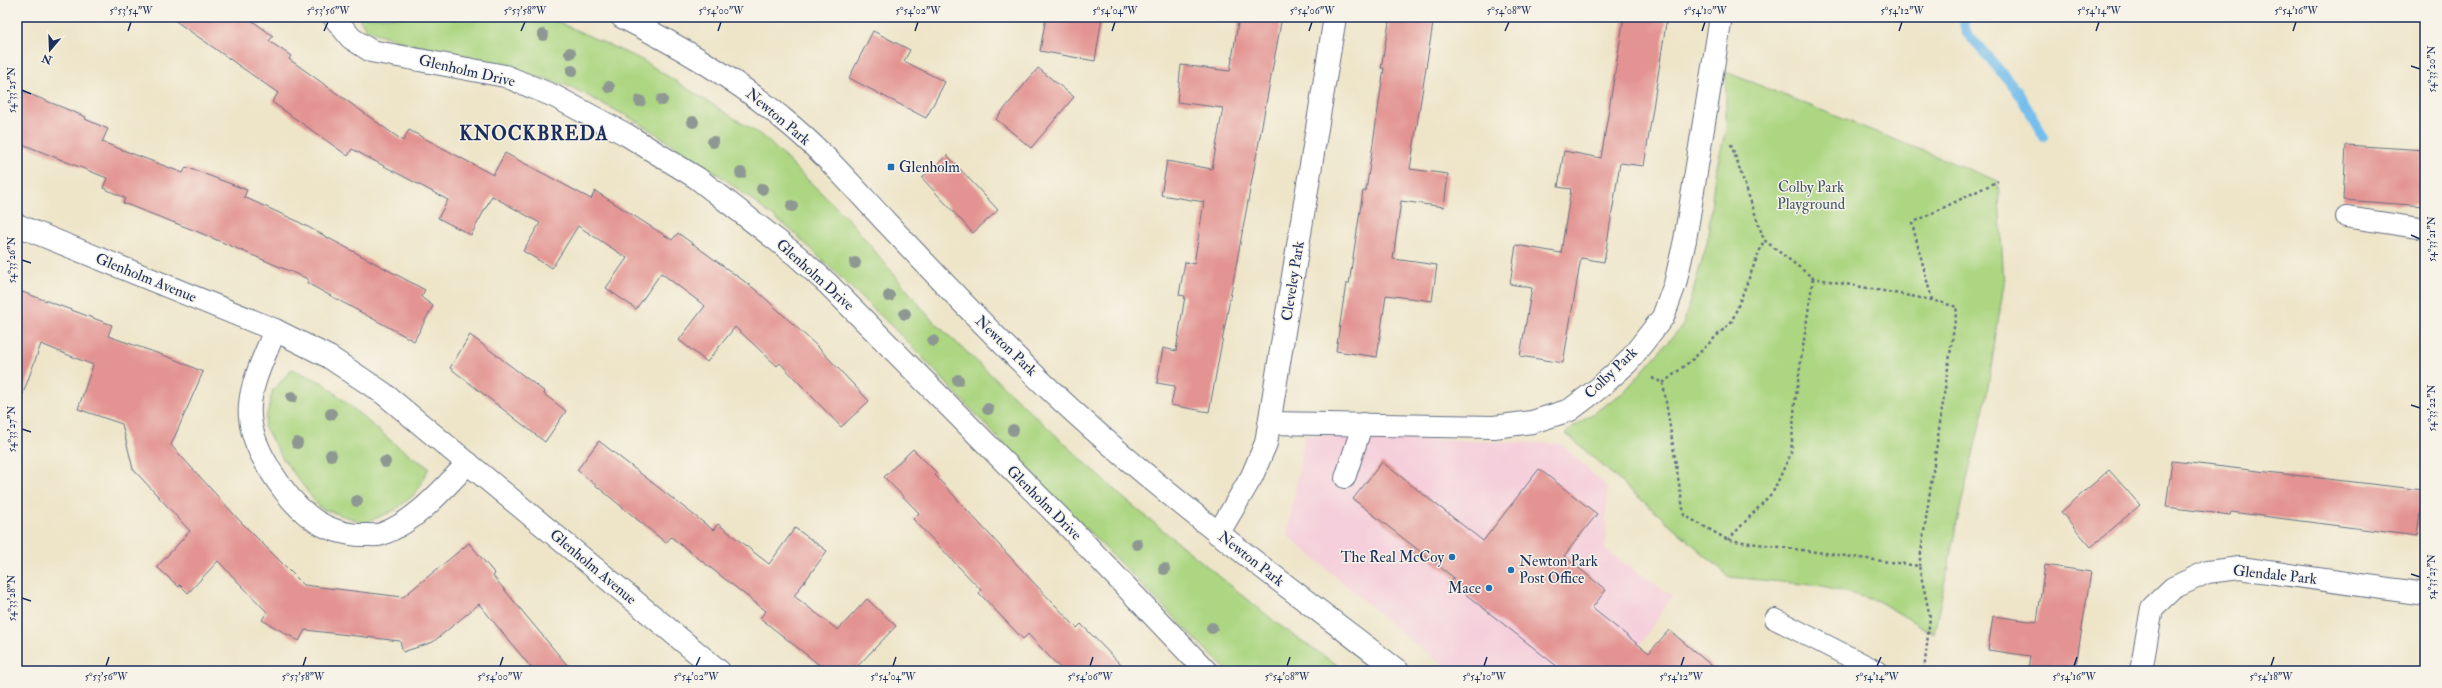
<svg xmlns="http://www.w3.org/2000/svg" width="2442" height="688" font-family="'IM FELL Double Pica',serif">
  <style>
    .built { fill: #f5cfdb }
    .green { fill: #acd681; stroke: #648270 }
    .lines { fill: none; stroke-linecap: round; stroke-linejoin: round }
    .stream { stroke: #73beec; stroke-width: 10 }
    .building { fill: #e39492 }
    .service-casing { stroke: #656f83; stroke-width: 22 }
    .minor-casing { stroke: #656f83; stroke-width: 24 }
    .tertiary-casing { stroke: #656f83; stroke-width: 24 }
    .path { stroke: #656f83; stroke-width: 2.5; stroke-dasharray: 3 3; stroke-linecap: butt }
    .service { stroke: #fff; stroke-width: 20 }
    .minor { stroke: #fff; stroke-width: 22 }
    .tertiary { stroke: #fff; stroke-width: 22 }
    .tree { fill: #8e9893 }
    .ticks { fill: none; stroke: #1b2f5e; stroke-width: 1.5 }
    .poi-dot { fill: #1f6fb2; stroke: #f7f3e8; stroke-width: 1.5 }
    .labels { text-anchor: middle; dominant-baseline: central; stroke-width: 3; stroke-linejoin: round; paint-order: stroke }
    .street-label { font-size: 15px; fill: #1b2f5e; stroke: #f7f3e8 }
    .poi-label { font-size: 15px; fill: #1b2f5e; stroke: #f7f3e8; text-anchor: start }
    .park-label { font-size: 15px; fill: #3f5967; stroke: #f7f3e8 }
    .district-label { font-size: 19px; font-weight: bold; letter-spacing: 1px; fill: #1b2f5e; stroke: #f7f3e8 }
    .neatline { fill: none; stroke: #1b2f5e; stroke-width: 1.5 }
    .ticks-label { font-size: 10px; text-anchor: middle; fill: #1b2f5e }
  </style>
  <rect width="100%" height="100%" fill="#f7f3e8"/>
  <filter id="ink" filterUnits="userSpaceOnUse"><feTurbulence type="fractalNoise" baseFrequency=".025" numOctaves="2"/><feDisplacementMap in="SourceGraphic" scale="8" xChannelSelector="R" yChannelSelector="G"/><feConvolveMatrix kernelMatrix="1 2 1 2 8 2 1 2 1" color-interpolation-filters="sRGB"/></filter>
  <filter id="wash" filterUnits="userSpaceOnUse"><feTurbulence type="fractalNoise" baseFrequency=".012" numOctaves="4" result="noise"/><feDisplacementMap in="SourceGraphic" scale="16" xChannelSelector="R" yChannelSelector="G"/><feGaussianBlur stdDeviation="0.9" result="paint"/><feColorMatrix in="noise" values="0 0 0 0 0 0 0 0 0 0 0 0 0 0 0 0 0 1.4 0 .05"/><feComposite in="paint" operator="in"/></filter>
  <g filter="url(#wash)">
    <rect width="100%" height="100%" fill="#eee5c9"/>
    <path class="built" d="M1305,435L1561,444L1607,487L1605,550L1672,596L1623,671H1451L1411,641L1287,535Z"/>
    <g class="green">
      <path d="M358,17H547L642,60L764,137L850,221L930,318L1121,496L1279,625L1346,671H1227L1028,470L904,338L792,231L722,177L638,122L571,87L477,58L409,44L367,30Z"/>
      <path d="M1726,72L1998,181L2004,284L1986,399L1957,522L1934,634L1878,601L1823,586L1730,577L1565,433L1624,392L1683,325L1707,243L1715,174L1726,129Z"/>
      <path d="M292,369L323,383L396,445L429,468L416,493L395,510L365,523L320,508L283,459L264,426L273,390Z"/>
    </g>
    <g class="lines">
      <path class="stream" d="M1963,17L1966,32L2016,89L2044,137"/>
    </g>
    <g id="blocks">
      <g class="building">
        <path d="M170,17H247L273,36L269,41L291,56L289,59L403,141L409,130L493,175L505,153L591,199L595,191L672,240L678,233L756,290L817,346L869,401L841,427L780,363L777,366L735,327L707,362L679,340L705,306L661,273L636,309L606,288L627,258L578,226L552,268L523,251L540,223L492,196L471,235L438,218L448,200L352,149L348,156L272,102L278,93Z"/>
        <path d="M1046,17H1102L1095,61L1040,51Z"/>
        <path d="M1239,17H1282L1209,412L1171,405L1175,386L1157,383L1163,348L1176,351L1185,296L1179,295L1185,262L1194,264L1204,202L1161,195L1167,161L1212,169L1223,108L1177,102L1181,65L1230,71Z"/>
        <path d="M1390,17H1434L1410,169L1448,174L1444,207L1401,201L1393,259L1437,265L1432,301L1386,295L1377,357L1336,351L1346,283L1349,284L1363,191H1366L1384,68H1381Z"/>
        <path d="M1624,17H1667L1644,166L1620,163L1604,262L1581,258L1563,363L1520,356L1532,288L1510,284L1516,245L1561,253L1571,189L1558,187L1564,151L1601,158Z"/>
        <path d="M873,31L910,50L904,61L945,82L926,118L849,78Z"/>
        <path d="M1038,68L1074,97L1031,148L996,119Z"/>
        <path d="M17,89L86,117L85,119L108,129L102,142L183,173L186,167L247,190L244,197L295,220L425,290L421,297L433,306L414,341L307,283L308,279L196,231L123,203L125,198L103,188L107,178L17,142Z"/>
        <path d="M2346,145L2425,150V206L2343,200Z"/>
        <path d="M947,155L998,210L973,233L922,178Z"/>
        <path d="M17,290L112,325L108,336L174,359L203,372L171,445L241,522L304,585L403,597L469,543L495,574L493,576L572,671H534L479,604L433,642L403,652L400,641L305,630L299,641L262,620L267,612L218,561L188,593L180,585L179,587L157,567L190,531L133,469L122,424L78,409L93,365L41,344L21,399H17Z"/>
        <path d="M470,335L545,392L544,394L566,411L545,442L450,368Z"/>
        <path d="M599,441L713,530L718,524L769,564L795,528L827,551L794,596L838,630L867,599L896,626L853,671H827L760,618L766,611L671,537L666,543L577,470Z"/>
        <path d="M913,449L937,473L935,475L1034,583L1077,628L1081,624L1127,671H1063L1028,634L1023,639L979,593L981,590L913,519L919,513L884,477Z"/>
        <path d="M2172,461L2423,490L2417,536L2231,512L2230,515L2166,507Z"/>
        <path d="M1382,462L1483,541L1539,469L1597,514L1564,556L1606,590L1592,608L1649,653L1669,630L1718,671H1563L1450,582L1454,578L1353,499Z"/>
        <path d="M2109,470L2140,505L2091,547L2061,512Z"/>
        <path d="M2045,565L2091,572L2075,671H2028L2030,656L1988,650L1993,616L2037,622Z"/>
      </g>
    </g>
  </g>
  <g filter="url(#ink)">
    <use href="#blocks" fill-opacity="0" stroke="#656f83" stroke-width="1"/>
    <g class="lines">
      <defs>
        <g id="service">
          <path d="M2346,217L2425,229"/>
          <path d="M1345,478L1363,423"/>
          <path d="M1775,619L1877,671"/>
        </g>
        <g id="minor">
          <path d="M334,17L351,38L371,51L505,76L554,96L627,135L697,178L797,256L828,284L1071,529L1206,671"/>
          <path d="M17,225L275,330L329,357L383,393L719,671"/>
          <path d="M275,330C265,356 247,389 250,417C252,449 284,497 310,517C325,529 348,536 367,535C372,535 377,536 382,534C417,521 443,489 468,463"/>
          <path d="M1270,423L1494,427L1532,422L1570,410L1599,388L1628,362L1663,317L1675,284L1685,240L1721,17"/>
          <path d="M1218,534L1252,476L1266,443L1335,17"/>
          <path d="M2141,671L2152,608L2173,588L2207,572L2240,568L2425,594"/>
        </g>
        <path id="tertiary" d="M622,17C679,46 733,77 782,118C821,149 853,187 887,223C940,279 992,335 1048,388C1157,491 1279,580 1398,671"/>
      </defs>
      <use href="#service" class="service-casing"/>
      <use href="#minor" class="minor-casing"/>
      <use href="#tertiary" class="tertiary-casing"/>
      <g class="path">
        <path d="M1731,144L1764,240L1813,278L1932,300L1957,307L1919,566"/>
        <path d="M1932,300L1912,223L1998,181"/>
        <path d="M1652,378L1663,383L1684,515L1728,540L1919,566L1930,617L1924,671"/>
        <path d="M1663,383L1693,359L1732,321L1764,240"/>
        <path d="M1728,540L1773,492L1791,453L1795,402L1813,278"/>
      </g>
      <use href="#service" class="service"/>
      <use href="#minor" class="minor"/>
      <use href="#tertiary" class="tertiary"/>
    </g>
    <g class="tree">
      <circle cx="543" cy="35" r="6"/>
      <circle cx="570" cy="53" r="6"/>
      <circle cx="572" cy="71" r="6"/>
      <circle cx="609" cy="87" r="6"/>
      <circle cx="662" cy="100" r="6"/>
      <circle cx="640" cy="101" r="6"/>
      <circle cx="693" cy="122" r="6"/>
      <circle cx="713" cy="142" r="6"/>
      <circle cx="741" cy="173" r="6"/>
      <circle cx="762" cy="189" r="6"/>
      <circle cx="792" cy="206" r="6"/>
      <circle cx="855" cy="263" r="6"/>
      <circle cx="889" cy="296" r="6"/>
      <circle cx="905" cy="314" r="6"/>
      <circle cx="933" cy="341" r="6"/>
      <circle cx="958" cy="380" r="6"/>
      <circle cx="292" cy="397" r="6"/>
      <circle cx="988" cy="409" r="6"/>
      <circle cx="331" cy="414" r="6"/>
      <circle cx="1013" cy="430" r="6"/>
      <circle cx="297" cy="443" r="6"/>
      <circle cx="331" cy="455" r="6"/>
      <circle cx="385" cy="462" r="6"/>
      <circle cx="357" cy="501" r="6"/>
      <circle cx="1137" cy="544" r="6"/>
      <circle cx="1164" cy="569" r="6"/>
      <circle cx="1212" cy="628" r="6"/>
    </g>
  </g>
  <path class="ticks" d="M128,31L131,22M324,31L328,22M521,31L525,22M718,31L721,22M915,31L918,22M1112,31L1115,22M1309,31L1312,22M1505,31L1509,22M1702,31L1705,22M1899,31L1902,22M2096,31L2099,22M2293,31L2296,22M2411,66L2420,69M22,90L31,94M2411,235L2420,239M22,260L31,263M2411,405L2420,408M22,429L31,432M2411,574L2420,577M22,598L31,601M106,666L109,657M303,666L306,657M500,666L503,657M696,666L700,657M893,666L896,657M1090,666L1093,657M1287,666L1290,657M1484,666L1487,657M1681,666L1684,657M1877,666L1881,657M2074,666L2077,657M2271,666L2274,657"/>
  <g class="poi-dot">
    <rect x="887" y="163" width="8" height="8" rx="2"/>
    <circle cx="1452" cy="557" r="4"/>
    <circle cx="1511" cy="570" r="4"/>
    <circle cx="1489" cy="588" r="4"/>
  </g>
  <g class="labels">
    <g class="street-label">
      <text transform="translate(467 71) rotate(13)">Glenholm Drive</text>
      <text transform="translate(778 117) rotate(40)">Newton Park</text>
      <text transform="translate(815 275) rotate(42)">Glenholm Drive</text>
      <text transform="translate(146 278) rotate(22)">Glenholm Avenue</text>
      <text transform="translate(1293 281) rotate(-81)">Cleveley Park</text>
      <text transform="translate(1006 346) rotate(44)">Newton Park</text>
      <text transform="translate(1611 373) rotate(-44)">Colby Park</text>
      <text transform="translate(1044 503) rotate(45)">Glenholm Drive</text>
      <text transform="translate(1251 559) rotate(38)">Newton Park</text>
      <text transform="translate(593 567) rotate(40)">Glenholm Avenue</text>
      <text transform="translate(2275 575) rotate(6)">Glendale Park</text>
    </g>
    <g class="poi-label">
      <text x="899" y="167">Glenholm</text>
      <text x="1444" y="557" text-anchor="end">The Real McCoy</text>
      <text x="1519" y="561">Newton Park<tspan x="1519" dy="17">Post Office</tspan></text>
      <text x="1481" y="588" text-anchor="end">Mace</text>
    </g>
    <g class="park-label">
      <text x="1811" y="187">Colby Park<tspan x="1811" dy="17">Playground</tspan></text>
    </g>
    <g class="district-label">
      <text x="534" y="134">KNOCKBREDA</text>
    </g>
  </g>
  <rect width="2442" height="688" fill="none" stroke="#f7f3e8" stroke-width="44"/>
  <g transform="translate(50 50) rotate(199)" stroke="#f7f3e8" stroke-width="3" paint-order="stroke">
  <path d="M0-3L7 15L0 10L-7 15Z" fill="#1b2f5e"/>
  <text y="-6" font-size="11" font-weight="bold" text-anchor="middle" fill="#1b2f5e">N</text>
  </g>
  <rect x="22" y="22" width="2398" height="644" class="neatline"/>
  <g class="ticks-label">
    <text x="131" y="14">5°53'54"W</text>
    <text x="328" y="14">5°53'56"W</text>
    <text x="525" y="14">5°53'58"W</text>
    <text x="721" y="14">5°54'00"W</text>
    <text x="918" y="14">5°54'02"W</text>
    <text x="1115" y="14">5°54'04"W</text>
    <text x="1312" y="14">5°54'06"W</text>
    <text x="1509" y="14">5°54'08"W</text>
    <text x="1705" y="14">5°54'10"W</text>
    <text x="1902" y="14">5°54'12"W</text>
    <text x="2099" y="14">5°54'14"W</text>
    <text x="2296" y="14">5°54'16"W</text>
    <text transform="translate(2431 69) rotate(-90)" y="4">54°33'20"N</text>
    <text transform="translate(11 90) rotate(-90)" y="4">54°33'25"N</text>
    <text transform="translate(2431 239) rotate(-90)" y="4">54°33'21"N</text>
    <text transform="translate(11 260) rotate(-90)" y="4">54°33'26"N</text>
    <text transform="translate(2431 408) rotate(-90)" y="4">54°33'22"N</text>
    <text transform="translate(11 429) rotate(-90)" y="4">54°33'27"N</text>
    <text transform="translate(2431 577) rotate(-90)" y="4">54°33'23"N</text>
    <text transform="translate(11 598) rotate(-90)" y="4">54°33'28"N</text>
    <text x="106" y="680">5°53'56"W</text>
    <text x="303" y="680">5°53'58"W</text>
    <text x="500" y="680">5°54'00"W</text>
    <text x="696" y="680">5°54'02"W</text>
    <text x="893" y="680">5°54'04"W</text>
    <text x="1090" y="680">5°54'06"W</text>
    <text x="1287" y="680">5°54'08"W</text>
    <text x="1484" y="680">5°54'10"W</text>
    <text x="1681" y="680">5°54'12"W</text>
    <text x="1877" y="680">5°54'14"W</text>
    <text x="2074" y="680">5°54'16"W</text>
    <text x="2271" y="680">5°54'18"W</text>
  </g>
</svg>
